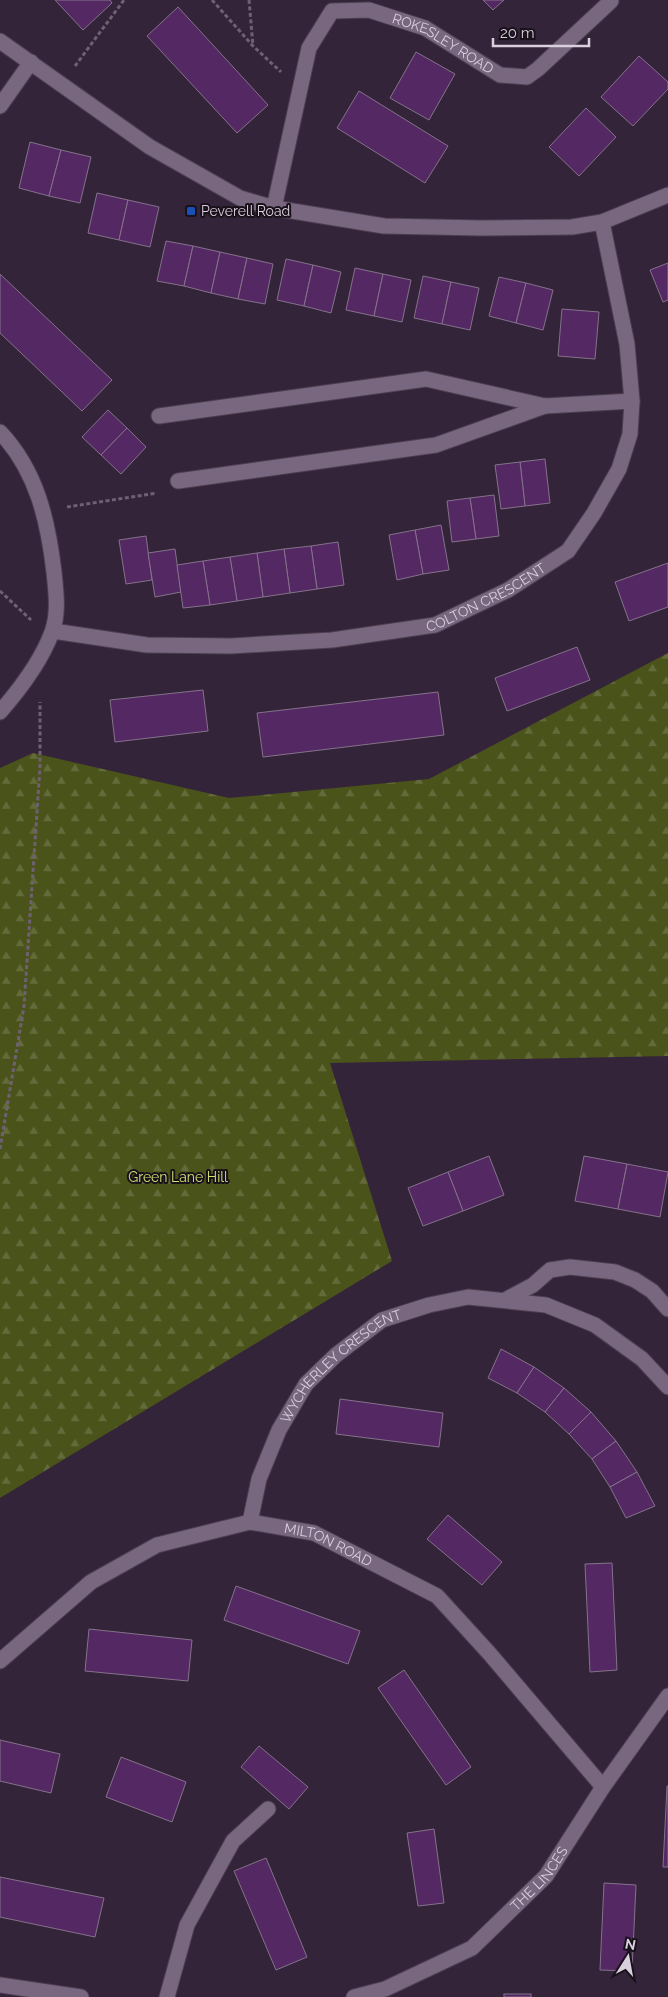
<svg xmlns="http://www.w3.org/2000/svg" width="668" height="1997" font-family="Raleway,sans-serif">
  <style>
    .forest { fill: url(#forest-firs) }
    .building { fill: #542862; stroke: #84728b }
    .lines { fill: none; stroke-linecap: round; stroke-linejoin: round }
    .lane-casing { stroke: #4c3f51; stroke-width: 17 }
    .street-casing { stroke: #4c3f51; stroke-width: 17 }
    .path { stroke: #6f6174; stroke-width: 3; stroke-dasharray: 4 2.5; stroke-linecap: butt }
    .lane { stroke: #79677f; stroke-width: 15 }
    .street { stroke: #79677f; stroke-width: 15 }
    .transit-dot { fill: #1a4fb4; stroke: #18111a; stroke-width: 2 }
    .labels { text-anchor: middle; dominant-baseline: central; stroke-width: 4; stroke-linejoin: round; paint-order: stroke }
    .street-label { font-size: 14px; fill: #d9cfdd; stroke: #18111a }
    .poi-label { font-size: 14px; fill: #d9cfdd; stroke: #18111a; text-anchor: start }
    .park-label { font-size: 14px; fill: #cee173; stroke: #18111a }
  </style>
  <defs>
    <pattern id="forest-firs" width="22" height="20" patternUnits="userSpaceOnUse" patternTransform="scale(1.25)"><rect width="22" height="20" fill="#4a531a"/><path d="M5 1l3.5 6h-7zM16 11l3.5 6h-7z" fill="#646b3b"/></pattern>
  </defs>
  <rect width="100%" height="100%" fill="#342439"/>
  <path class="forest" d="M668,653V1056L330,1063L392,1261L0,1498V768L33,753L229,798L429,779Z"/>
  <g class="building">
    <path d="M55,0H110L112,3L83,30Z"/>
    <path d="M483,0H504L493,10Z"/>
    <path d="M178,7L268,105L237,133L147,36Z"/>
    <path d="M416,52L455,74L429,120L390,98Z"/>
    <path d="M639,56L668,82V89L633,126L601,97Z"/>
    <path d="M359,91L448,146L425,183L337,128Z"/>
    <path d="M586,108L616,137L579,176L549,147Z"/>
    <path d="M30,142L61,150L49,196L19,188Z"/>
    <path d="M61,150L91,157L80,203L49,196Z"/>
    <path d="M97,193L128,200L119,240L88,233Z"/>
    <path d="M128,200L159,207L150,247L119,240Z"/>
    <path d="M166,241L193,246L184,286L157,281Z"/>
    <path d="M193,246L220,252L211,293L184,286Z"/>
    <path d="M220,252L247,258L238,299L211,293Z"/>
    <path d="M247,258L273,264L265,304L238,299Z"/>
    <path d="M286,259L313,265L304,306L277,300Z"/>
    <path d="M668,263V300L663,302L650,270Z"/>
    <path d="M313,265L341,272L331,313L304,306Z"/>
    <path d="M355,268L383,274L374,316L346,310Z"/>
    <path d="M0,274L112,380L82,411L0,333Z"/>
    <path d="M383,274L411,280L402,322L374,316Z"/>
    <path d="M423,276L451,282L442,324L414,318Z"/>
    <path d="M499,277L526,283L516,323L489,316Z"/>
    <path d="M451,282L479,288L470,330L442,324Z"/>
    <path d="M526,283L553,290L543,330L516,323Z"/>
    <path d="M562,309L599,312L595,359L558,356Z"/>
    <path d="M108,410L127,428L101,455L82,437Z"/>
    <path d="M127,428L146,447L121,474L101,455Z"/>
    <path d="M545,459L550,503L525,506L520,462Z"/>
    <path d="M520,462L525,506L501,509L495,465Z"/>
    <path d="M494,495L499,536L476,539L470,498Z"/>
    <path d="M470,498L476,539L452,542L447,501Z"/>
    <path d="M441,525L449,570L423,574L415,530Z"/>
    <path d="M415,530L423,574L397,580L389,535Z"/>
    <path d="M146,536L152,580L126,584L119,540Z"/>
    <path d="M338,542L344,585L317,589L311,546Z"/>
    <path d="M311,546L317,589L290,593L284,549Z"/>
    <path d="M175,549L181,592L155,597L148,553Z"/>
    <path d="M284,549L290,593L263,597L257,553Z"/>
    <path d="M257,553L263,597L237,601L230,557Z"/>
    <path d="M230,557L237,601L210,605L203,561Z"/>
    <path d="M203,561L210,605L183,608L177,565Z"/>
    <path d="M668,563V607L629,621L615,582Z"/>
    <path d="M577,647L590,680L507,711L495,678Z"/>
    <path d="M203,690L208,731L115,742L110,700Z"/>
    <path d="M438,692L444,735L263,757L257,713Z"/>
    <path d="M489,1156L504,1195L463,1211L448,1172Z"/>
    <path d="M584,1156L627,1164L618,1209L575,1201Z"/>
    <path d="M627,1164L668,1172L660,1217L618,1209Z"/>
    <path d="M448,1172L463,1211L423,1226L408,1188Z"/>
    <path d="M501,1349L534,1367L517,1393L488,1378Z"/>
    <path d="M534,1367L564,1388L545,1412L517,1393Z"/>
    <path d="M564,1388L591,1412L569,1434L545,1412Z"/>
    <path d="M340,1399L443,1413L439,1447L336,1434Z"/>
    <path d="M591,1412L616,1441L592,1459L569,1434Z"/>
    <path d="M616,1441L637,1472L610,1487L592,1459Z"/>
    <path d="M637,1472L655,1506L626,1518L610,1487Z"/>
    <path d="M448,1515L502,1562L482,1585L427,1539Z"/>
    <path d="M612,1563L617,1670L590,1672L585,1564Z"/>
    <path d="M236,1586L360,1631L348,1664L224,1620Z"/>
    <path d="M89,1629L192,1640L188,1681L85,1671Z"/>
    <path d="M404,1670L471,1767L446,1785L378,1688Z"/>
    <path d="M0,1740L60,1754L51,1793L0,1781Z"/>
    <path d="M259,1746L308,1787L289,1809L241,1767Z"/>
    <path d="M121,1757L186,1782L172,1822L106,1797Z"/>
    <path d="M667,1786H668V1867H663Z"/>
    <path d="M434,1829L444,1903L418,1906L407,1833Z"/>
    <path d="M266,1858L307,1957L276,1970L234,1871Z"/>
    <path d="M0,1877L104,1898L95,1937L0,1917Z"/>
    <path d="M604,1883L636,1885L632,1971L600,1970Z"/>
    <rect x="504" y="1994" width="27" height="3"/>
  </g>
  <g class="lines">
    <defs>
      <g id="lane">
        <path d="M159,416L426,379L545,406"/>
        <path d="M178,481L436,445L545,406L632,401"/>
      </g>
      <g id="street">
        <path d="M0,41L150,147L240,198L274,208L384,226L481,228L572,227L602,222L668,195"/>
        <path d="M0,106L31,62"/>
        <path id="s1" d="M274,208L309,48L332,11L369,10L425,28L500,75L527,77L538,69L611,1"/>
        <path d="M0,432C37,471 48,521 54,572C56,592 59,613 52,632C41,662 21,688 0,712"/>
        <path id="s2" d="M53,631L147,645L231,646L332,640L435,625L508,590L568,551L594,513L619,469L630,434L632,401L627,344L602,222"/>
        <path d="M505,1300L533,1285L550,1270L570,1267L615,1272L635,1280L652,1291L668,1309"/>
        <path id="s3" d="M250,1522L259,1479L279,1430L306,1384L336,1355L382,1320L429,1305L468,1297L546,1305L595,1325L642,1359L668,1387"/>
        <path id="s4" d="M0,1661L91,1582L157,1545L250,1522L314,1533L437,1596L489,1653L603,1787"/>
        <path d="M0,1985L81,1997"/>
        <path d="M167,1997L187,1925L233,1841L268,1809"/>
        <path id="s5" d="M354,1997L385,1989L472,1948L546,1876L603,1787L668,1696"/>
      </g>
    </defs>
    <use href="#lane" class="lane-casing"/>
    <use href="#street" class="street-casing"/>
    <g class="path">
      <path d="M212,0L253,46L281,72"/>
      <path d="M249,0L253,46"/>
      <path d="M75,66L124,0"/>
      <path d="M67,507L157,493"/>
      <path d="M0,591L31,620"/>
      <path d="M0,1149L24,1006L40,767V702"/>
    </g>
    <use href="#lane" class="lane"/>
    <use href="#street" class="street"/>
  </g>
  <rect class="transit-dot" x="186" y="206" width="10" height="10" rx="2.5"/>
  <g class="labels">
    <g class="street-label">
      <text stroke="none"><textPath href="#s1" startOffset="326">ROKESLEY ROAD</textPath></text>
      <text stroke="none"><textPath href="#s2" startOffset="442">COLTON CRESCENT</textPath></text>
      <text stroke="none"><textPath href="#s3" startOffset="188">WYCHERLEY CRESCENT</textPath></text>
      <text stroke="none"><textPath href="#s4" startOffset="374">MILTON ROAD</textPath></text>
      <text stroke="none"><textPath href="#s5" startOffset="225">THE LINCES</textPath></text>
    </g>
    <g class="poi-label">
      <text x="201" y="211">Peverell Road</text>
    </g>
    <g class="park-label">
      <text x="178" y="1177">Green Lane Hill</text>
    </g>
  </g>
  <g transform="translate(628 1957) rotate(11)" stroke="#18111a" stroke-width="4" paint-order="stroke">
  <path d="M0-4L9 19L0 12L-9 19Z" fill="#d9cfdd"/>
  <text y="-8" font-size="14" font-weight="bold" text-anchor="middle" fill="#d9cfdd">N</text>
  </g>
  <path d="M493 38v8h96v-8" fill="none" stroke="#d9cfdd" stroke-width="2.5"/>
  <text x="500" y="38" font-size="15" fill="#d9cfdd" stroke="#18111a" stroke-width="4" paint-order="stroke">20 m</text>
</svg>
